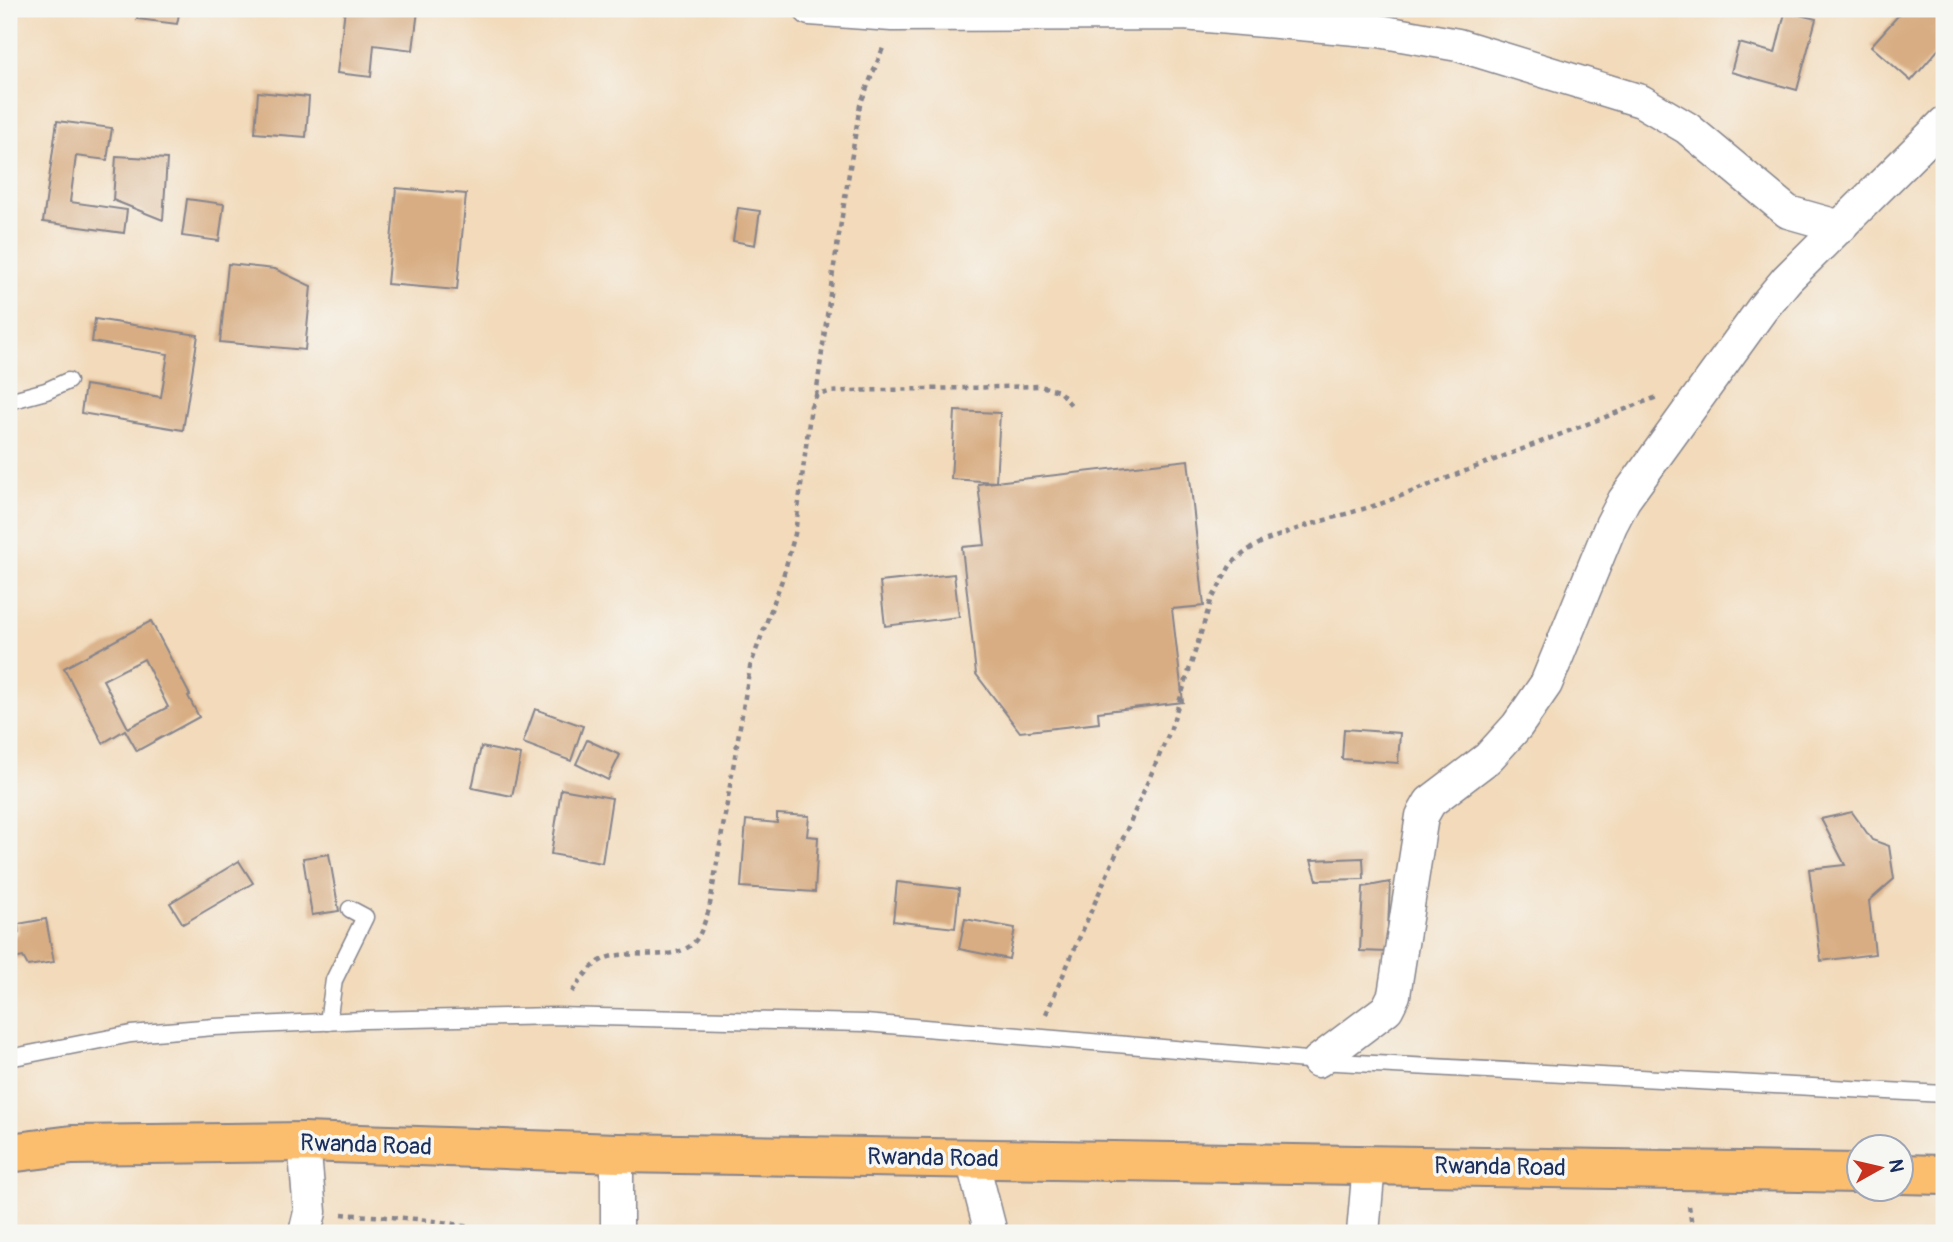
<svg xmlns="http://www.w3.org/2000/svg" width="1953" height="1242" font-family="Pangolin,sans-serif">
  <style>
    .building { fill: #d8ad83; fill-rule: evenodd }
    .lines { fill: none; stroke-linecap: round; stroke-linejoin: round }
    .service-casing { stroke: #86848c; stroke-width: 19 }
    .minor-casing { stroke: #86848c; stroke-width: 35 }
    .trunk-casing { stroke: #86848c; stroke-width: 42 }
    .path { stroke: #86848c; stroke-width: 4.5; stroke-dasharray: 5 5; stroke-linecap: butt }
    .service { stroke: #fff; stroke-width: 16 }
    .minor { stroke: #fff; stroke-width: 32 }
    .trunk { stroke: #fbbd6e; stroke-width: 38 }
    .labels { text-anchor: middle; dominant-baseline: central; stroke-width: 7; stroke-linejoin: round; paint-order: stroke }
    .street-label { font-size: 24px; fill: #1b2f5e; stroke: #f6f6f2 }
  </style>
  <rect width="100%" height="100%" fill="#f6f6f2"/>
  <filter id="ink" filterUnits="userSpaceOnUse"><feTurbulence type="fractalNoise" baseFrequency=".0143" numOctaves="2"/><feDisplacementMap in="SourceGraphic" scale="14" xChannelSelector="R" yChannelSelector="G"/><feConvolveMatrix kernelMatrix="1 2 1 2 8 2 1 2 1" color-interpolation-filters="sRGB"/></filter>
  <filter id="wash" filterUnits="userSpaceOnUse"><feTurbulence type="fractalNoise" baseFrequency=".00686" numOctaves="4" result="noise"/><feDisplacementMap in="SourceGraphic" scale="28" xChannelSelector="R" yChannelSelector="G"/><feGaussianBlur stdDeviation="1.57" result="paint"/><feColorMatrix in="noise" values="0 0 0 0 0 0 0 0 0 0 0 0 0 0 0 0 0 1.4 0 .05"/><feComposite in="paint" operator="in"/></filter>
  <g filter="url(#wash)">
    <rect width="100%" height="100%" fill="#f2daba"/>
    <g id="blocks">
      <g class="building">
        <path d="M139,9H180L177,24L137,19Z"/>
        <path d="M345,9H395L418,11L413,50L374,45L371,77L337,73Z"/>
        <path d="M1904,9H1944V43L1911,81L1871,46Z"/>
        <path d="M1785,13H1791L1816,19L1797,90L1731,72L1739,43L1775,53Z"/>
        <path d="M258,92L309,97L306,137L255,133Z"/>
        <path d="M57,121L112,128L107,160L76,156L70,202L127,210L124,233L43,222Z"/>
        <path d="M116,156L167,159L163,220L113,200Z"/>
        <path d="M396,188L466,194L457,290L387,284Z"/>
        <path d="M187,199L224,204L219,241L182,236Z"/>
        <path d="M738,208L760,211L755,245L733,241Z"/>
        <path d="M228,264L275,269L311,286L305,350L220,342Z"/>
        <path d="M95,319L198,335L183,430L81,413L85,385L161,397L168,354L92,342Z"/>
        <path d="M955,411L1000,413L996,482L951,479Z"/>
        <path d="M1188,460L1204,606L1172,609L1183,702L1098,712L1099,723L1020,732L976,674L962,547L985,545L978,484Z"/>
        <path d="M954,574L959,617L885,626L880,582Z"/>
        <path d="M151,621L190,695L188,696L199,717L137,751L125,730L103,743L64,668ZM144,659L168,707L128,728L103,680Z"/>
        <path d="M535,709L583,726L571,761L523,743Z"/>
        <path d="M1344,729L1400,733L1398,763L1342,759Z"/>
        <path d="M587,740L620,755L608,780L576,764Z"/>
        <path d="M481,747L521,755L512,796L472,788Z"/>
        <path d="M561,789L612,798L602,863L551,854Z"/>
        <path d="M1852,812L1872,840L1889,846L1894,879L1869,901L1875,954L1821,961L1809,869L1845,865L1821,819Z"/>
        <path d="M777,814L809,816L807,836L818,837L815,892L741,887L746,820L777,823Z"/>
        <path d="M329,854L339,911L312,915L303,858Z"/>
        <path d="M1363,858L1364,879L1317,880L1311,860Z"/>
        <path d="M239,861L253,883L183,924L170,903Z"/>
        <path d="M897,882L959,889L955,928L893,921Z"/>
        <path d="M1390,882L1387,952L1360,951L1363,887Z"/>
        <path d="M46,919L54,962L28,966L23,957L13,959L10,939L19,933L18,924Z"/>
        <path d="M965,919L1015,928L1009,959L959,949Z"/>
      </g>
    </g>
  </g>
  <g filter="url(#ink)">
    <use href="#blocks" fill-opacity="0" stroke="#86848c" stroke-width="2"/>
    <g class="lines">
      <defs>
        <g id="service">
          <path d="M9,401L46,391L68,381"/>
          <path d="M328,1022L334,980L365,917L350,909"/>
          <path d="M9,1058L131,1034L214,1027L365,1020L556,1016L865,1023L1318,1061L1944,1094"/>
        </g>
        <g id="minor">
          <path d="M810,9L892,15L1184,14L1379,31L1458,45L1641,101L1687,128L1788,212L1841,227"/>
          <path d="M1318,1061L1387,1009L1394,995L1422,816L1430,802L1488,758L1517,726L1546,684L1611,525L1624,500L1762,309L1787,279L1944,123"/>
          <path d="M304,1142L310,1212L305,1233"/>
          <path d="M972,1159L991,1233"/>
          <path d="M617,1233V1153"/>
          <path d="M1363,1233L1369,1165"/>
        </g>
        <g id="trunk">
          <path d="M9,1153L72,1145L304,1142L617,1153L1858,1173"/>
          <path d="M1900,1174L1944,1175"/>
        </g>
      </defs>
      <use href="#service" class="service-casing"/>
      <use href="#minor" class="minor-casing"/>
      <use href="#trunk" class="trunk-casing"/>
      <g class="path">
        <path d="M816,396L833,272L860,105L883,48"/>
        <path d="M572,992C580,981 589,967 602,960C628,946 676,966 696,940C702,932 705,920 709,910L750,667L782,580L795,534L811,406L816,396L829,392L848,391L1040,386L1059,391L1072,406"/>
        <path d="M1046,1014L1170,731L1211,601L1231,564L1248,550L1264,541L1305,526L1380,504L1657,397"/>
        <path d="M1689,1206L1693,1233"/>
        <path d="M342,1214C390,1218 443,1217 489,1233"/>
      </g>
      <use href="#service" class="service"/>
      <use href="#minor" class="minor"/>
      <use href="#trunk" class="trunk"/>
    </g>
  </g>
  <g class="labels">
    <g class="street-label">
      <text transform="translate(366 1145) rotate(2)">Rwanda Road</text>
      <text transform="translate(933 1158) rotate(1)">Rwanda Road</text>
      <text transform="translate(1500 1167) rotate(1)">Rwanda Road</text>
    </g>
  </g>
  <rect width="1953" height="1242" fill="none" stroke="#f6f6f2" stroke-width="35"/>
  <g transform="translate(1880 1168) rotate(82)"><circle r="33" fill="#f6f6f2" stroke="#9ea6b7" stroke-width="2"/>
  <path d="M0-5L12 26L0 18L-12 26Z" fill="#c8321e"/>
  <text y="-10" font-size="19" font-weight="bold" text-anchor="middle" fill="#1b2f5e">N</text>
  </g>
</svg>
